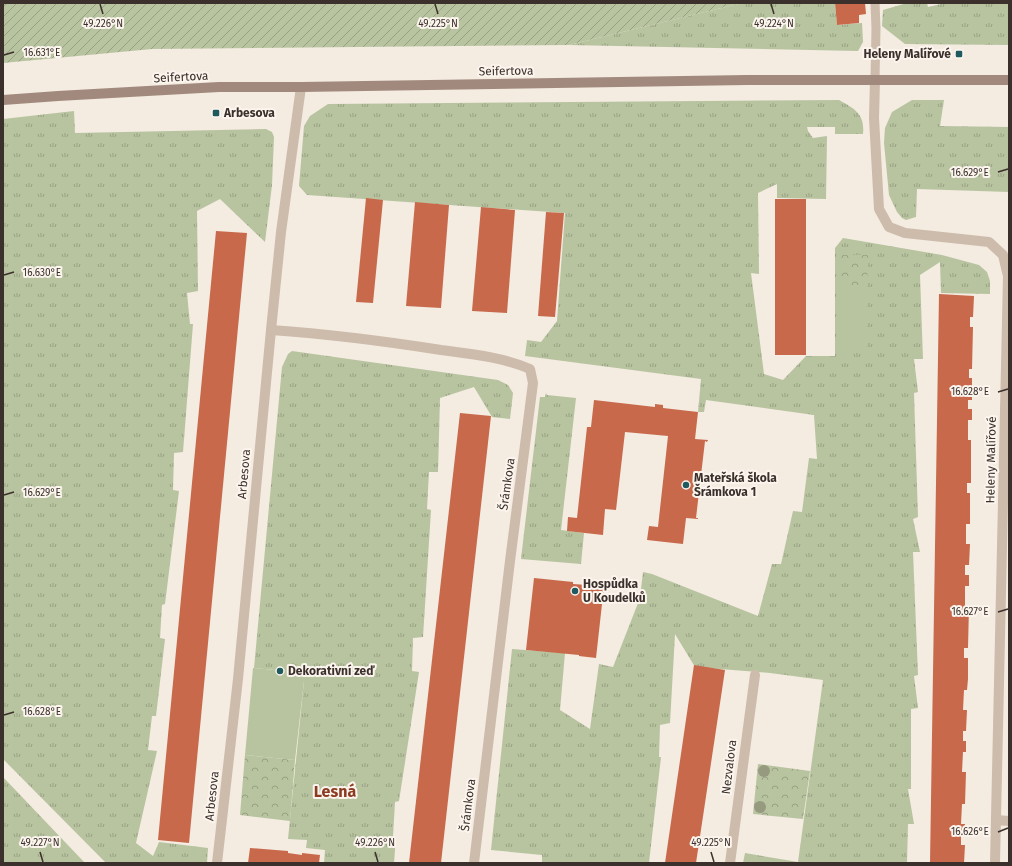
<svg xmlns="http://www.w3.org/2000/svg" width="1012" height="866" font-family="'Fira Sans',sans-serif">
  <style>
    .grass { fill: url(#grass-tufts) }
    .park { fill: url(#park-crowns) }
    .garden { fill: url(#garden-furrows) }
    .pitch { fill: #b8c4a0 }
    .building { fill: #c8694b }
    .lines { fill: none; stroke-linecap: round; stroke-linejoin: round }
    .lane { stroke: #cdbbac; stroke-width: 9 }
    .street { stroke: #cdbbac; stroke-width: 10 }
    .secondary { stroke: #a18a7d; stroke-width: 10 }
    .tree { fill: #969b7f }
    .ticks { fill: none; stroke: #3b302b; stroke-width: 1.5 }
    .poi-dot { fill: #1f5a5e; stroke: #fbf5ee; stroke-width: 1.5 }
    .labels { text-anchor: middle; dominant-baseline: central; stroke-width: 4; stroke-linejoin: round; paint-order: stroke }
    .poi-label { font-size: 12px; font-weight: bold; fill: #3b302b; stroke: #fbf5ee; text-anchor: start }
    .street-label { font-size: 12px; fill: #3b302b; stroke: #fbf5ee }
    .district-label { font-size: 16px; font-weight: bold; fill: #8c3b22; stroke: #fbf5ee }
    .ticks-label { font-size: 10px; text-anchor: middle; fill: #3b302b; stroke: #fbf5ee; stroke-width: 4; stroke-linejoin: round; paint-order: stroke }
  </style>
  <defs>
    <pattern id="grass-tufts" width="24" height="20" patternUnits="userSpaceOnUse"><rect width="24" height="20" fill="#b8c4a0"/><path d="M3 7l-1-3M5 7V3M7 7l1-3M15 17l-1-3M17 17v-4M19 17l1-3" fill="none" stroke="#97a083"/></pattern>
    <pattern id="park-crowns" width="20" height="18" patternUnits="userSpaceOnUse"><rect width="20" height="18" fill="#b8c4a0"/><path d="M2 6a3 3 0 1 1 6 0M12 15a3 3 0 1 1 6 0" fill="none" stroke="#97a083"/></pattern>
    <pattern id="garden-furrows" width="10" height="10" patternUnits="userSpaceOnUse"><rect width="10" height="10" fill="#b8c4a0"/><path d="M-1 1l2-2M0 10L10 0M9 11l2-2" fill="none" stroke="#97a083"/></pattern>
  </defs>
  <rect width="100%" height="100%" fill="#f4ebe1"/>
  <g class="grass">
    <path d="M742,3H835L837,25L862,23L863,42L858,51L569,45Z"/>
    <path d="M907,3H927L928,7L945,3H1009V45L905,44L882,26L883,10Z"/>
    <path d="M839,100C855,109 865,114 863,134H835V127H807L808,131L813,138L827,136L826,199L777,198V184L758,193L759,274L751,273L764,374L783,380L806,356H835V248L843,238L942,255L979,265L987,272L990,281V294L941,293L940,262L920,275L923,359H914L918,392L914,393L918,517L913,519L920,552H913L918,675L914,676L918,708L911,709V789H908L914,824H908L907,863H743L745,853L798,862L823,680L770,673L695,667L675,634L670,723L660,725L659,757H661L649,863H542V855L491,850L512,649L565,653L560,710L590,729L599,664L613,667L640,598L643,572L652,574L758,616L772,564H781L793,511L802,512L809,458L817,459L814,415L706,400L704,412H698L701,379L525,356L527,340L541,342L557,321L565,213L307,195L299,186L304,126L310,116L328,104Z"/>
    <path d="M912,100H944L940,126L1009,127V192L917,189L916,217L906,220L902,218L897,212L889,195L884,143L885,128L892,112Z"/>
    <path d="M74,111L75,133L266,129L272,132L274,137L272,185L265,242L220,199L197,211L198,291L187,293L190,324H193L183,452L174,453L173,490L179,491L165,604L162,605L160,638L165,639L156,716H152L148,750L157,751L136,843L153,856L159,842L208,848L207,863H106L3,759V119Z"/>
    <path d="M292,351L498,380L508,385L513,393L510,419L492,417L474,387L440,398L438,472H429L427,509L431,510L423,637L413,638L412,671L419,672L399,801L395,802L393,836L396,837L394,863H324L325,850L306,848L307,840L288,839L304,681L307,673L254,668L282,367L288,354Z"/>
    <path d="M546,393L547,395L576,398L561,530L584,533L581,564L521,559L540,397H545Z"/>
    <path d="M3,777L85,863H3Z"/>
  </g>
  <g class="park">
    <path d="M840,255H868L867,289H839Z"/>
    <path d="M245,755L295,760L290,821L240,815Z"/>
    <path d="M758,764L810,771L803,819L753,814Z"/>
  </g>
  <path class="garden" d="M3,3H742L569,45L152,49L3,63Z"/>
  <g class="pitch">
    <path d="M839,289H867V352H838Z"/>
    <path d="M253,668L307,673L306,681H304L295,760L245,755Z"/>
  </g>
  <g class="building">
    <path d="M835,3H865L866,14L859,15V23L837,25Z"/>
    <path d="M366,198L383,200L373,303L356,302Z"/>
    <rect x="775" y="199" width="31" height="156"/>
    <path d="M415,202L449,205L441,308L406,306Z"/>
    <path d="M481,207L515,210L507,313L472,311Z"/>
    <path d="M546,212L564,213L555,317L538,316Z"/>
    <path d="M216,231L247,233L189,843L158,840Z"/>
    <path d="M939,294L974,296L973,317H970V327H973L972,369H969V378H972V400H968V409H972V420H968V440H971V483H967V493H970V524H966V544H970L969,565H965V575H969V586H965V606H969L968,648H964V658H968V679L967,690H964L963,710H967L966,731H963V741H966V752H963L962,772H966L965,804H962L961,824H965V835H961V845H965L964,863H930Z"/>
    <path d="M594,400L655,407V404L663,405V408L698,412L695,439L708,440L707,442L705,441L696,518H698V519L686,518L683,544L647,540L649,526L658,527L668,436L625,432L616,510L605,509L603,535L567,531L568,517L577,518L587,427H591Z"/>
    <path d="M460,413L491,416L441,863H409Z"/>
    <path d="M534,578L573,582V584L587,585V584L604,586L596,658L579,656V655L526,650Z"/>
    <path d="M694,665L725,670L696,863H665Z"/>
    <path d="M250,848L288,851V853L302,855V853L320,855L319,863H248Z"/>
  </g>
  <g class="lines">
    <path class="lane" d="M875,3L876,28L875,80"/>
    <g class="street">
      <path d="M875,80L874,118L879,209L889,227L905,233L989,242L1003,255L1008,276L995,863"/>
      <path d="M271,330C328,334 384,341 441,350C471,354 502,357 530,369L533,383L510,561L474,863"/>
      <path d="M996,820L1009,821"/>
      <path d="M217,863L238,679L271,330L281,232L301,87"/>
      <path d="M730,863L755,675"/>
    </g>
    <path class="secondary" d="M3,100L58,96L219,87H301L747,80H1009"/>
  </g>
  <g class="tree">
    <circle cx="764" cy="771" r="6"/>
    <circle cx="760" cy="807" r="6"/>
  </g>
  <path class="ticks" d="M100,4L103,14M435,4L438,14M771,4L774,14M4,55L14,52M998,172L1008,169M4,275L14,272M998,392L1008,389M4,495L14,492M998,612L1008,609M4,715L14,712M998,832L1008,828M40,852L43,862M375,852L378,862M711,852L714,862"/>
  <g class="poi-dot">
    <rect x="955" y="50" width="8" height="8" rx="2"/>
    <rect x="212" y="109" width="8" height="8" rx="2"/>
    <circle cx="686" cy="485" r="4"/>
    <circle cx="575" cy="591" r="4"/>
    <circle cx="280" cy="671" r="4"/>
  </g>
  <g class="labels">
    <g class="poi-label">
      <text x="951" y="54" text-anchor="end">Heleny Malířové</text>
      <text x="224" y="113">Arbesova</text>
      <text x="694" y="478">Mateřská škola<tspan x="694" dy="14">Šrámkova 1</tspan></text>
      <text x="583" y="584">Hospůdka<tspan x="583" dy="14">U Koudelků</tspan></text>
      <text x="288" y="671">Dekorativní zeď</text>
    </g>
    <g class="street-label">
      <text transform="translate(506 71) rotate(-1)">Seifertova</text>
      <text transform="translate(181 77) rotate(-3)">Seifertova</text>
      <text transform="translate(991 460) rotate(-89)">Heleny Malířové</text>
      <text transform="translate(244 474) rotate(-85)">Arbesova</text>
      <text transform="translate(507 484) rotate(-82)">Šrámkova</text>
      <text transform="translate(729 767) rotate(-83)">Nezvalova</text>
      <text transform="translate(212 796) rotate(-84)">Arbesova</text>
      <text transform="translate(468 805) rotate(-83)">Šrámkova</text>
    </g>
    <g class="district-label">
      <text x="335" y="791">Lesná</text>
    </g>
  </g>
  <g class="ticks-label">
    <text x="103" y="27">49.226°N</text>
    <text x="438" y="27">49.225°N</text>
    <text x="774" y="27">49.224°N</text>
    <text x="42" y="56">16.631°E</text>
    <text x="970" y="176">16.629°E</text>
    <text x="42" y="276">16.630°E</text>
    <text x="970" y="395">16.628°E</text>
    <text x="42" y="496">16.629°E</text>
    <text x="970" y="615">16.627°E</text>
    <text x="42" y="715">16.628°E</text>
    <text x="970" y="835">16.626°E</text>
    <text x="40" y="846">49.227°N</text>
    <text x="375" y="846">49.226°N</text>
    <text x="711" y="846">49.225°N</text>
  </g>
  <rect width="1012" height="866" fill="none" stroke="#3b302b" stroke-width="8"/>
</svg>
